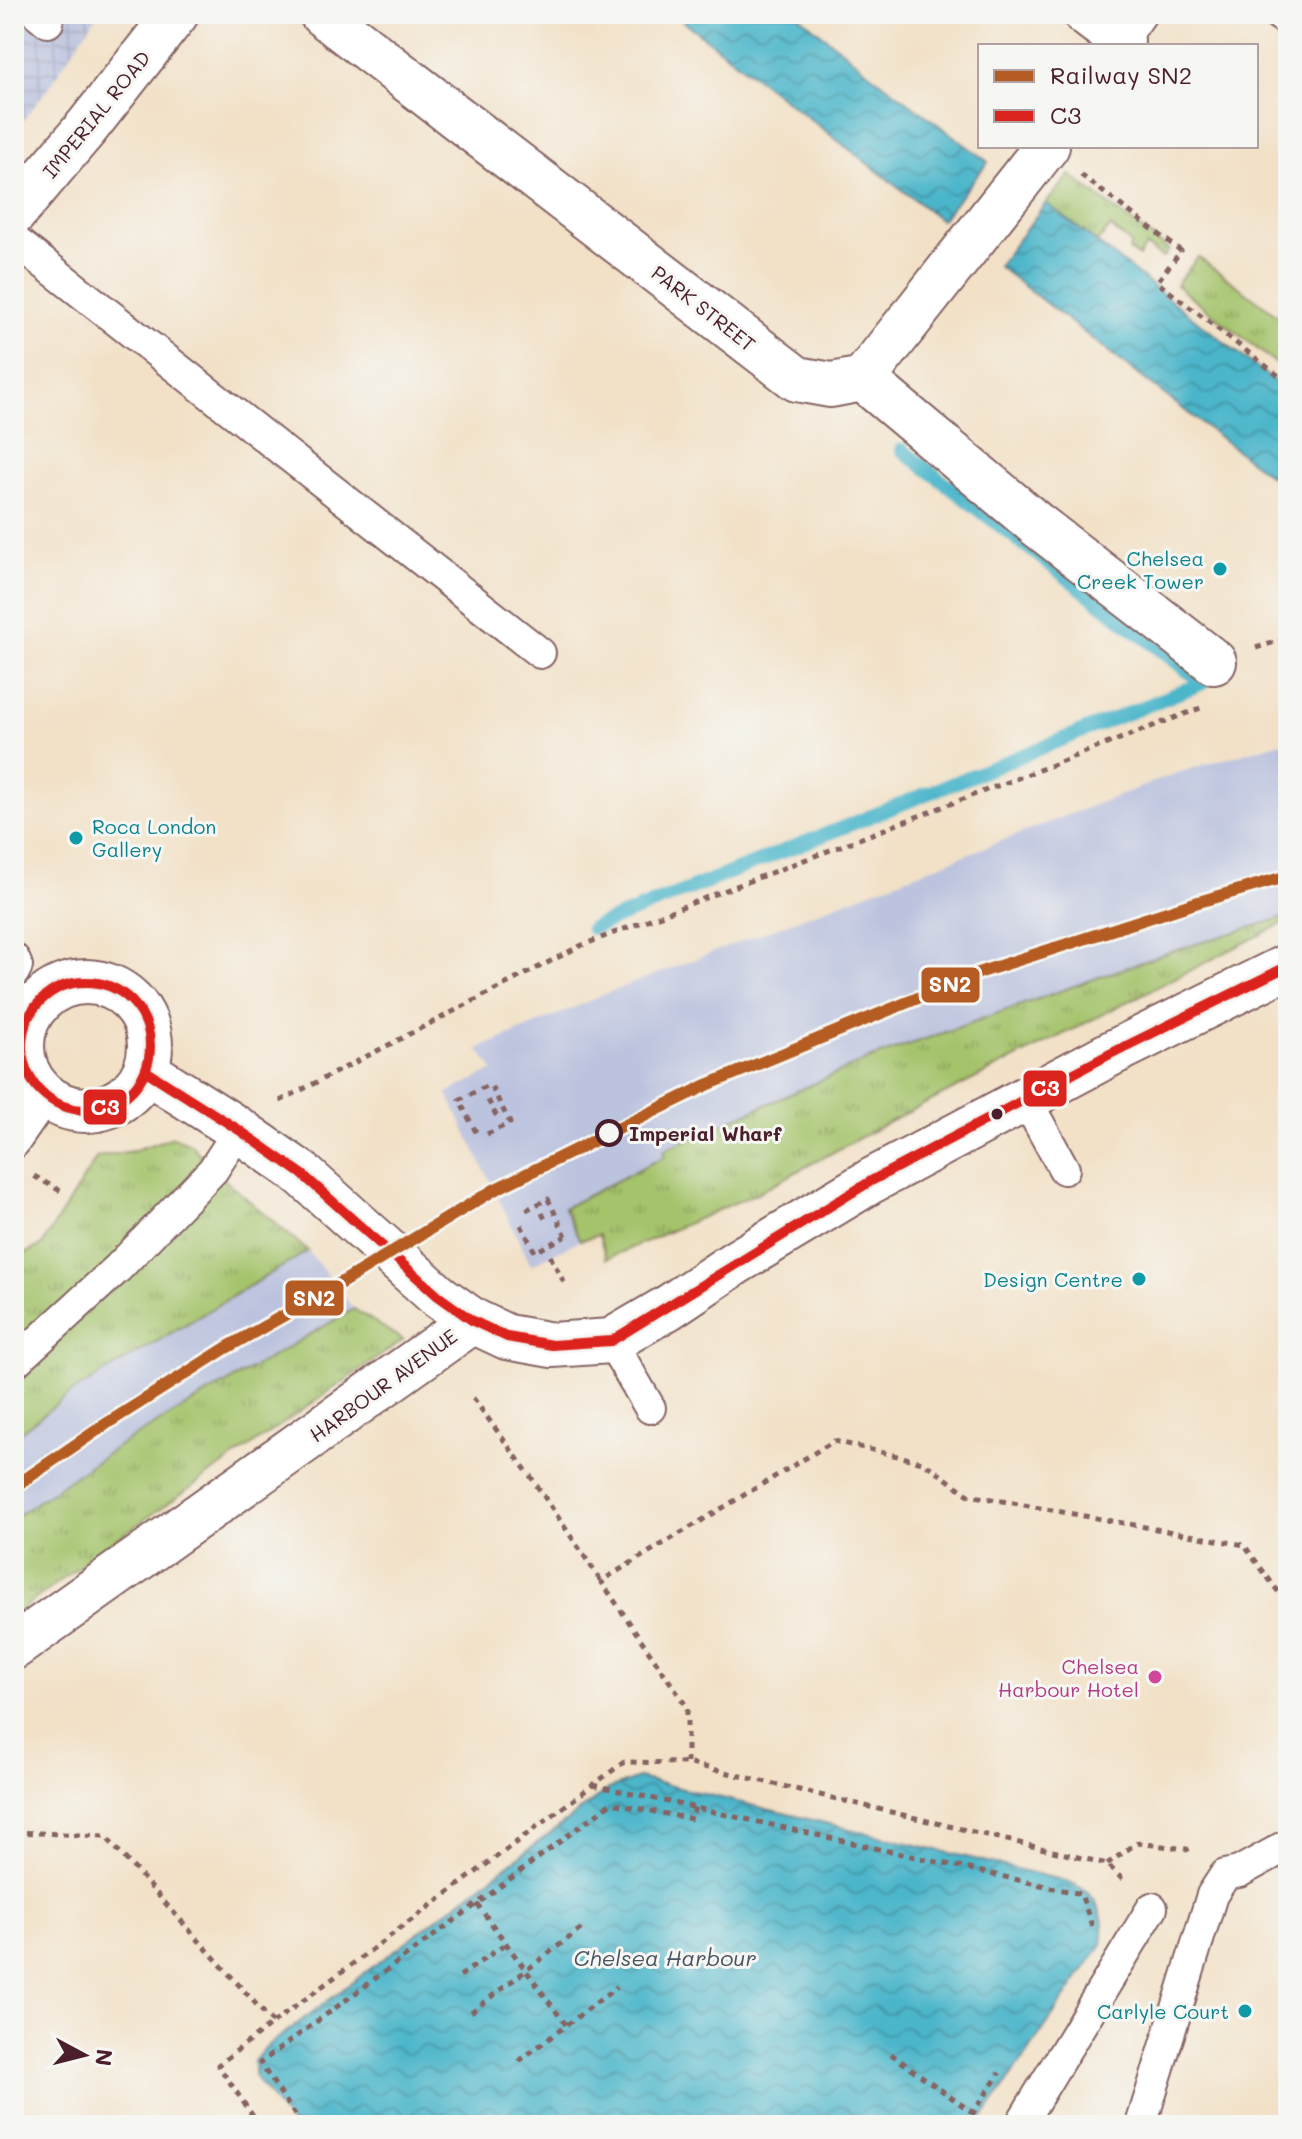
<svg xmlns="http://www.w3.org/2000/svg" width="1302" height="2139" font-family="Mali,sans-serif">
  <style>
    .industrial { fill: url(#industrial-grid) }
    .railway { fill: #bcc3de }
    .grass { fill: url(#grass-tufts); stroke: #77714a; stroke-width: 2 }
    .water { fill: url(#water-waves); stroke: #4b6a7a; stroke-width: 2 }
    .lines { fill: none; stroke-linecap: round; stroke-linejoin: round }
    .stream { stroke: #4cb6ca; stroke-width: 14 }
    .service-casing { stroke: #856362; stroke-width: 34 }
    .pedestrian-casing { stroke: #856362; stroke-width: 48 }
    .minor-casing { stroke: #856362; stroke-width: 48 }
    .tertiary-casing { stroke: #856362; stroke-width: 48 }
    .path { stroke: #856362; stroke-width: 5; stroke-dasharray: 6 6; stroke-linecap: butt }
    .service { stroke: #fff; stroke-width: 30 }
    .pedestrian { stroke: #fff; stroke-width: 44 }
    .minor { stroke: #fff; stroke-width: 44 }
    .tertiary { stroke: #fff; stroke-width: 44 }
    .path-bridge { stroke: #856362; stroke-width: 5; stroke-dasharray: 6 6; stroke-linecap: butt }
    .bus-1-casing { stroke: #f6f6f2; stroke-width: 16 }
    .bus-1 { stroke: #dc241f; stroke-width: 10 }
    .rail-1-casing { stroke: #f6f6f2; stroke-width: 18 }
    .rail-1 { stroke: #b55b24; stroke-width: 12 }
    .culture-dot { fill: #0f9aa8; stroke: #f6f6f2; stroke-width: 3 }
    .bus-dot { fill: #4a1f2b; stroke: #f6f6f2; stroke-width: 3 }
    .stop-dot { fill: #f6f6f2; stroke: #4a1f2b; stroke-width: 4 }
    .hotel-dot { fill: #d1479c; stroke: #f6f6f2; stroke-width: 3 }
    .labels { text-anchor: middle; dominant-baseline: central; stroke-width: 6; stroke-linejoin: round; paint-order: stroke }
    .street-label { font-size: 20px; fill: #4a1f2b; stroke: #f6f6f2 }
    .culture-label { font-size: 20px; fill: #0d838f; stroke: #f6f6f2; text-anchor: end }
    .stop-label { font-size: 20px; font-weight: bold; fill: #4a1f2b; stroke: #f6f6f2; text-anchor: start }
    .hotel-label { font-size: 20px; fill: #b23c85; stroke: #f6f6f2; text-anchor: end }
    .water-label { font-size: 22px; font-style: italic; fill: #4b5463; stroke: #f6f6f2 }
    .line-badge { stroke: #f6f6f2; stroke-width: 3 }
    .badge-label { font-size: 22px; text-anchor: middle; font-weight: bold; fill: #fff }
  </style>
  <defs>
    <pattern id="industrial-grid" width="8" height="8" patternUnits="userSpaceOnUse" patternTransform="scale(2)"><rect width="8" height="8" fill="#bcc3de"/><path d="M0 4h8M4 0v8" fill="none" stroke="#a3a7bf"/></pattern>
    <pattern id="grass-tufts" width="24" height="20" patternUnits="userSpaceOnUse" patternTransform="scale(2)"><rect width="24" height="20" fill="#a4c36a"/><path d="M3 7l-1-3M5 7V3M7 7l1-3M15 17l-1-3M17 17v-4M19 17l1-3" fill="none" stroke="#889e57"/></pattern>
    <pattern id="water-waves" width="16" height="10" patternUnits="userSpaceOnUse" patternTransform="scale(2)"><rect width="16" height="10" fill="#4cb6ca"/><path d="M0 5q4-4 8 0t8 0" fill="none" stroke="#4193a4"/></pattern>
  </defs>
  <rect width="100%" height="100%" fill="#f6f6f2"/>
  <filter id="ink" filterUnits="userSpaceOnUse"><feTurbulence type="fractalNoise" baseFrequency=".0125" numOctaves="2"/><feDisplacementMap in="SourceGraphic" scale="16" xChannelSelector="R" yChannelSelector="G"/><feConvolveMatrix kernelMatrix="1 2 1 2 8 2 1 2 1" color-interpolation-filters="sRGB"/></filter>
  <filter id="wash" filterUnits="userSpaceOnUse"><feTurbulence type="fractalNoise" baseFrequency=".006" numOctaves="4" result="noise"/><feDisplacementMap in="SourceGraphic" scale="32" xChannelSelector="R" yChannelSelector="G"/><feGaussianBlur stdDeviation="1.8" result="paint"/><feColorMatrix in="noise" values="0 0 0 0 0 0 0 0 0 0 0 0 0 0 0 0 0 1.4 0 .05"/><feComposite in="paint" operator="in"/></filter>
  <g filter="url(#wash)">
    <rect width="100%" height="100%" fill="#f2e1c7"/>
    <path class="industrial" d="M14,14H98L45,92L14,132Z"/>
    <g class="railway">
      <path d="M1288,740V916L1167,953L872,1058L663,1149L666,1156L565,1208L580,1240L531,1265L447,1093L494,1070L478,1049L605,994L1177,773Z"/>
      <path d="M308,1251L354,1309L115,1448L14,1518V1437L71,1393Z"/>
    </g>
    <g class="grass">
      <path d="M1070,175L1169,250L1163,258L1146,246L1139,257L1129,250L1131,244L1111,227L1097,242L1046,203Z"/>
      <path d="M1198,257L1288,323V373L1176,285Z"/>
      <path d="M1288,916V921L891,1121L757,1193L606,1259L599,1235L580,1240L564,1208L665,1156L663,1150L872,1058L1167,953Z"/>
      <path d="M173,1137L191,1144L213,1170L308,1251L71,1393L14,1437V1259L42,1245L97,1157L132,1151Z"/>
      <path d="M354,1309L403,1340L111,1543L14,1615V1518L115,1448Z"/>
    </g>
    <g class="water">
      <path d="M674,14H797L871,74L988,162L941,220Z"/>
      <path d="M1046,203L1288,392V490L998,266Z"/>
      <path d="M638,1778L1066,1881C1097,1892 1107,1914 1102,1944L978,2125H291L254,2075V2061L265,2048L609,1789Z"/>
    </g>
    <g class="lines">
      <g class="stream">
        <path d="M902,450L1203,683"/>
        <path d="M592,928L1203,683"/>
      </g>
    </g>
  </g>
  <g filter="url(#ink)">
    <g class="lines">
      <defs>
        <g id="service">
          <path d="M38,14L48,22"/>
          <path d="M1278,14L1288,21"/>
          <path d="M1122,41L1141,14"/>
          <path d="M14,240L540,653"/>
          <path d="M14,959L17,966L14,972"/>
          <path d="M1025,1098L1064,1169"/>
          <path d="M14,1143L46,1097"/>
          <path d="M611,1341L650,1408"/>
          <path d="M14,1363L118,1268L213,1170L239,1130"/>
          <path d="M1020,2125L1152,1908"/>
          <path d="M1141,2125L1212,1895L1225,1875L1239,1872L1288,1845"/>
        </g>
        <path id="pedestrian" d="M863,379L1036,524L1214,662"/>
        <g id="minor">
          <path d="M322,14L797,379L831,385L863,379L1047,146"/>
          <path d="M1086,14L1122,41L1118,46"/>
          <path d="M14,1647L473,1321"/>
        </g>
        <g id="tertiary">
          <path d="M14,213L87,127L176,14"/>
          <circle cx="86" cy="1046" r="64"/>
          <path d="M146,1071L239,1130L302,1174L438,1296L473,1321L507,1337L552,1345L611,1341L669,1307L735,1263L871,1181L1110,1054L1288,966"/>
        </g>
      </defs>
      <use href="#service" class="service-casing"/>
      <use href="#pedestrian" class="pedestrian-casing"/>
      <use href="#minor" class="minor-casing"/>
      <use href="#tertiary" class="tertiary-casing"/>
      <g class="path">
        <path d="M1081,175L1181,251L1157,282L1288,383"/>
        <path d="M1256,648L1288,638"/>
        <path d="M488,1100L499,1121"/>
        <path d="M280,1101L580,946L1203,707"/>
        <path d="M487,1134L510,1123L490,1084"/>
        <path d="M34,1176L64,1193"/>
        <path d="M526,1210L548,1199L566,1236"/>
        <path d="M542,1213L546,1221"/>
        <path d="M550,1256L565,1284"/>
        <path d="M473,1398L531,1477L601,1581"/>
        <path d="M687,1763V1707L601,1581L834,1441L923,1462L969,1495L1244,1545L1288,1605"/>
        <path d="M593,1785L1081,1894L1093,1929"/>
        <path d="M14,1832L105,1836L273,2023L218,2065L259,2125"/>
        <path d="M1107,1864L1137,1843L1187,1849L1190,1856"/>
        <path d="M477,1904L566,2025"/>
        <path d="M460,1976L507,1943"/>
        <path d="M471,2012L582,1928"/>
        <path d="M273,2023L624,1762L687,1763L1107,1864L1126,1883"/>
        <path d="M891,2054L973,2113"/>
        <path d="M519,2061L617,1987"/>
        <path d="M841,2122L846,2125"/>
        <path d="M302,2125L260,2063L477,1904L611,1803L692,1819L695,1806"/>
        <path d="M965,2125L1000,2073"/>
      </g>
      <use href="#service" class="service"/>
      <use href="#pedestrian" class="pedestrian"/>
      <use href="#minor" class="minor"/>
      <use href="#tertiary" class="tertiary"/>
      <g class="path-bridge">
        <path d="M476,1132L459,1100L490,1084"/>
        <path d="M521,1225L535,1252L566,1236"/>
      </g>
      <defs>
        <g id="bus-1">
          <circle cx="86" cy="1046" r="64"/>
          <path d="M146,1071L239,1130L302,1174L438,1296L473,1321L507,1337L552,1345L611,1341L871,1181L1110,1054L1288,966"/>
        </g>
      </defs>
      <use href="#bus-1" class="bus-1-casing"/>
      <use href="#bus-1" class="bus-1"/>
      <defs>
        <path id="rail-1" d="M14,1487L106,1424L226,1348L336,1286L494,1190L707,1085L981,972L1195,903L1288,876"/>
      </defs>
      <use href="#rail-1" class="rail-1-casing"/>
      <use href="#rail-1" class="rail-1"/>
    </g>
  </g>
  <g class="culture-dot">
    <circle cx="1220" cy="569" r="8"/>
    <circle cx="76" cy="838" r="8"/>
    <circle cx="1139" cy="1279" r="8"/>
    <circle cx="1245" cy="2011" r="8"/>
  </g>
  <circle class="bus-dot" cx="997" cy="1114" r="7"/>
  <circle class="stop-dot" cx="609" cy="1133" r="12"/>
  <circle class="hotel-dot" cx="1155" cy="1677" r="8"/>
  <g class="labels">
    <g class="street-label">
      <text transform="translate(96 114) rotate(-51)">IMPERIAL ROAD</text>
      <text transform="translate(704 308) rotate(38)">PARK STREET</text>
      <text transform="translate(383 1385) rotate(-36)">HARBOUR AVENUE</text>
    </g>
    <g class="culture-label">
      <text x="1204" y="558">Chelsea<tspan x="1204" dy="23">Creek Tower</tspan></text>
      <text x="92" y="826" text-anchor="start">Roca London<tspan x="92" dy="23">Gallery</tspan></text>
      <text x="1123" y="1279">Design Centre</text>
      <text x="1229" y="2011">Carlyle Court</text>
    </g>
    <g class="stop-label">
      <text x="629" y="1133">Imperial Wharf</text>
    </g>
    <g class="hotel-label">
      <text x="1139" y="1666">Chelsea<tspan x="1139" dy="23">Harbour Hotel</tspan></text>
    </g>
    <g class="water-label">
      <text x="665" y="1957">Chelsea Harbour</text>
    </g>
  </g>
  <g class="line-badge">
    <rect x="920" y="966" width="61" height="38" rx="8" fill="#b55b24"/>
    <rect x="1022" y="1069" width="46" height="39" rx="8" fill="#dc241f"/>
    <rect x="82" y="1088" width="46" height="38" rx="8" fill="#dc241f"/>
    <rect x="284" y="1279" width="61" height="38" rx="8" fill="#b55b24"/>
  </g>
  <g class="badge-label">
    <text x="950" y="992">SN2</text>
    <text x="1045" y="1096">C3</text>
    <text x="105" y="1115">C3</text>
    <text x="314" y="1306">SN2</text>
  </g>
  <rect width="1302" height="2139" fill="none" stroke="#f6f6f2" stroke-width="48"/>
  <rect x="978" y="44" width="280" height="104" fill="#f6f6f2" stroke="#b1a0a2" stroke-width="2"/>
  <rect x="994" y="70" width="40" height="12" fill="#b55b24" stroke="#b1a0a2" stroke-width="2"/>
  <text x="1050" y="84" font-size="24" fill="#4a1f2b">Railway SN2</text>
  <rect x="994" y="110" width="40" height="12" fill="#dc241f" stroke="#b1a0a2" stroke-width="2"/>
  <text x="1050" y="124" font-size="24" fill="#4a1f2b">C3</text>
  <g transform="translate(84 2055) rotate(97)" stroke="#f6f6f2" stroke-width="6" paint-order="stroke">
  <path d="M0-6L14 30L0 20L-14 30Z" fill="#4a1f2b"/>
  <text y="-12" font-size="22" font-weight="bold" text-anchor="middle" fill="#4a1f2b">N</text>
  </g>
</svg>
